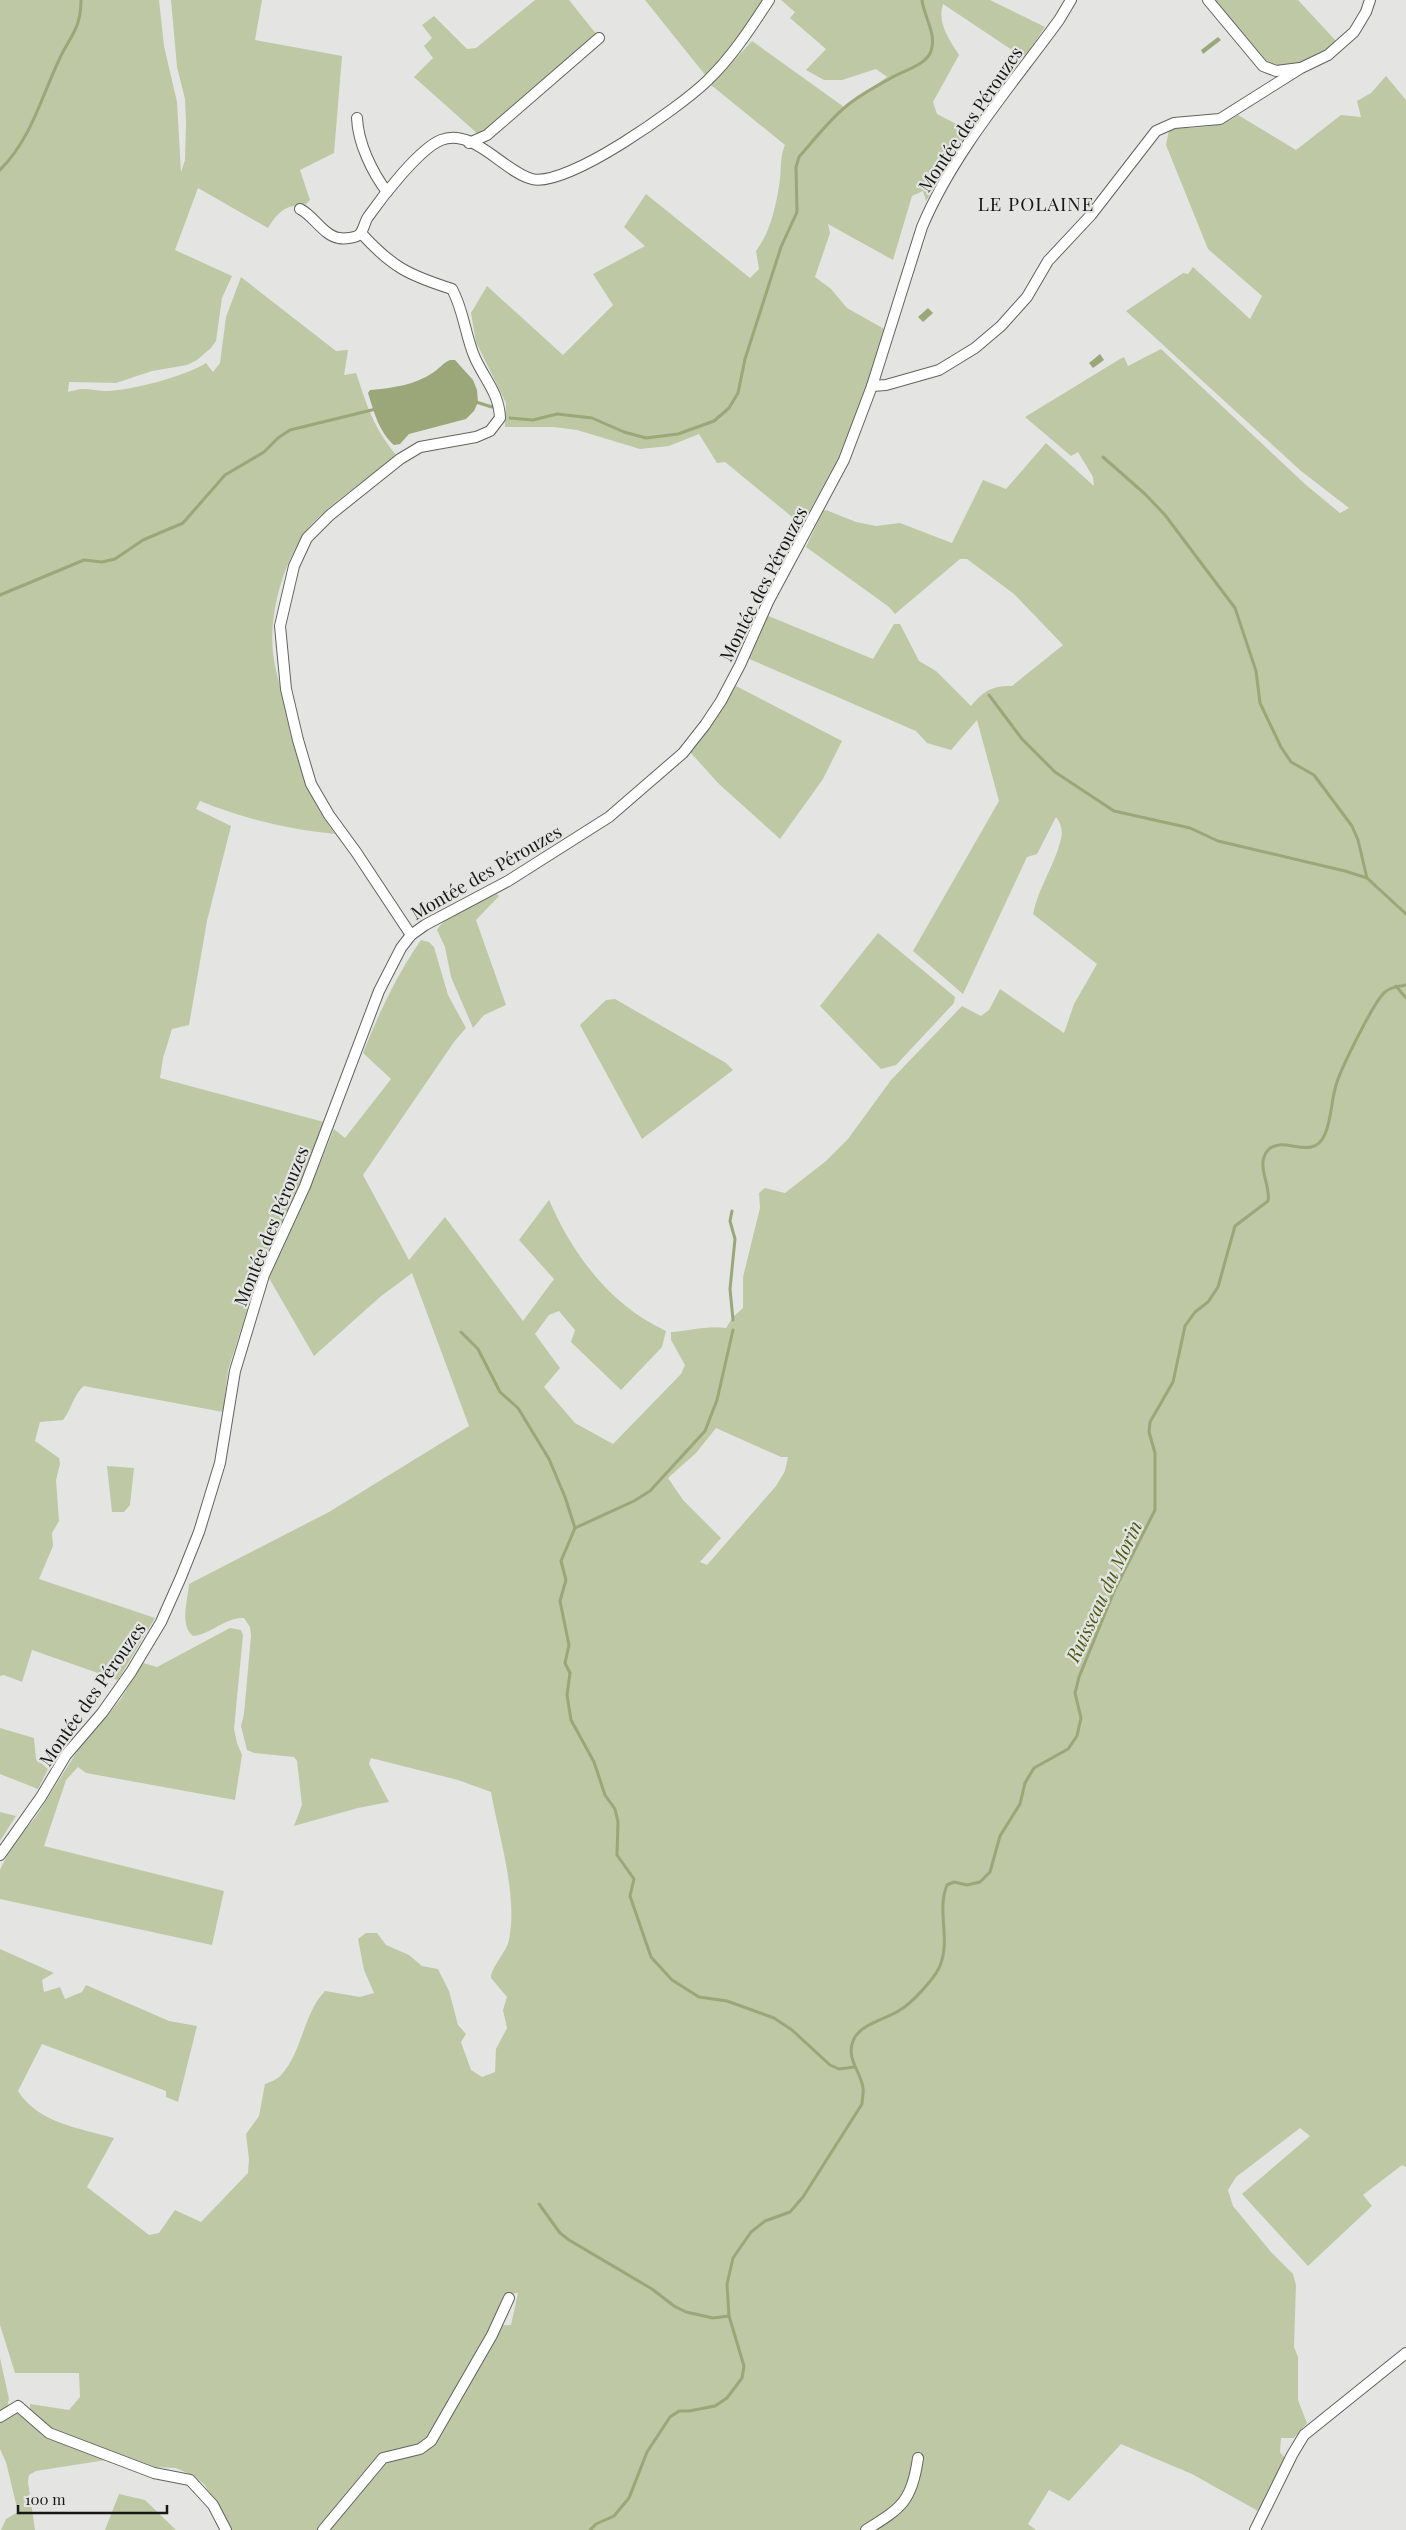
<svg xmlns="http://www.w3.org/2000/svg" width="1406" height="2530" font-family="'Playfair Display',serif">
  <style>
    .green { fill: #bec8a4; fill-rule: evenodd }
    .water { fill: #9ba679 }
    .lines { fill: none; stroke-linecap: round; stroke-linejoin: round }
    .stream { stroke: #9ba679; stroke-width: 3 }
    .minor-casing { stroke: #62635f; stroke-width: 12 }
    .minor { stroke: #fff; stroke-width: 10 }
    .labels { text-anchor: middle; dominant-baseline: central; stroke-width: 4.5; stroke-linejoin: round; paint-order: stroke }
    .street-label { font-size: 18px; fill: #161715; stroke: #e4e5e2 }
    .neighbourhood-label { font-size: 19px; letter-spacing: 1px; fill: #161715; stroke: #e4e5e2 }
    .water-label { font-size: 19px; font-style: italic; fill: #4c5912; stroke: #e4e5e2 }
  </style>
  <rect width="100%" height="100%" fill="#e4e5e2"/>
  <g class="green">
    <path d="M0,0H159L164,46L177,102L181,172L185,160L186,122L185,99L177,67L171,0H262L255,40L342,56L334,153L300,170L310,200L303,207C286,202 276,215 268,228L198,188L175,250L232,276L222,298L216,341L211,348L197,360L187,365L152,371L116,383L69,382L68,392C73,391 78,389 83,389C91,389 99,391 106,391C130,391 186,376 206,363L213,372L220,363L226,317L241,277L336,351L348,350L344,375L356,373C368,408 373,427 397,456C371,476 321,509 304,534C282,566 269,615 273,653C275,672 282,690 285,709C296,758 305,793 335,834C288,829 244,819 200,801L196,809L231,826L207,921L189,1025L172,1029L163,1058L160,1078L324,1122L309,1167L263,1260L228,1370L223,1412L84,1386C73,1395 72,1409 63,1420L40,1422L35,1441L59,1458L60,1464L56,1480L59,1521L52,1533L53,1546L39,1579L155,1618L118,1680L32,1650L22,1682L4,1675L0,1676Z"/>
    <path d="M535,0H569L597,35L479,135L414,77L433,58L424,46L432,38L422,25L434,16L467,49L476,48Z"/>
    <path d="M645,0H764L735,45L706,76Z"/>
    <path d="M781,0H990L1045,27L1024,58L943,4C937,23 949,39 959,55L933,102L937,114L970,131L926,201L923,191L912,196L893,260L828,224L830,233L815,277L831,289L847,308L886,330L860,410L840,455L802,525L725,462L717,463L699,434L669,446L640,449L577,430L553,427H505L506,403L476,342L471,313L487,286L563,355L613,305L593,274L645,246L624,227L646,194L750,278L759,269L756,251C770,232 775,210 779,186C782,172 779,158 785,145L711,85L752,41L844,107L887,77L876,69L842,80H824L806,70L826,49L790,18L795,12Z"/>
    <path d="M1214,0H1298L1337,42C1320,55 1292,70 1270,65Z"/>
    <path d="M1386,76L1406,100V2167L1402,2165L1363,2195L1372,2206L1308,2266L1242,2194L1310,2136L1300,2128L1236,2177L1228,2190L1233,2206L1271,2252L1293,2274L1296,2285L1294,2347L1298,2357V2400L1307,2423L1294,2438H1281L1280,2452L1285,2458L1258,2511L1192,2474L1121,2444L1069,2501L1049,2490L1028,2524L1036,2530H230L205,2485L194,2476L176,2468L155,2467L50,2428L30,2411V2404L69,2410L80,2397L79,2373H15L0,2325V1949L54,1973L42,1980L44,1992L60,1987L65,1999L82,1992L86,1985L169,2021L197,2026L178,2102L166,2097V2091L42,2044L18,2091C38,2123 79,2128 114,2138L87,2187L149,2235L159,2233L175,2210L201,2222L248,2173L249,2159L246,2134L259,2116L265,2084C271,2082 278,2079 282,2074C303,2050 303,2014 325,1991L360,1997L374,1993L364,1970L358,1939L366,1933H377L386,1945L409,1955L422,1966L438,1969L449,1991L458,2025L466,2034L461,2042L471,2070L482,2077L495,2072L496,2049L507,2028L503,2010L507,1997L491,1978C491,1967 506,1953 509,1940C518,1895 499,1837 491,1792L458,1780L371,1758L369,1764L389,1802L358,1808L294,1826L302,1805L297,1761L294,1757L254,1753L247,1750L241,1726L244,1714L251,1636L250,1627L244,1618C226,1617 211,1634 193,1636C179,1625 188,1600 189,1584L329,1512L469,1426L412,1273L380,1297L314,1356L269,1278L306,1198L334,1129L345,1138L391,1079L363,1053C379,1013 396,976 421,940L429,942L434,947L448,995L466,1028L454,1042L363,1175L409,1260L445,1217L523,1321L554,1279L519,1240L549,1200C573,1255 610,1305 666,1331L662,1347L621,1390L571,1342L575,1330L559,1311L549,1315L535,1334L560,1368L544,1387L575,1423L613,1444L681,1374L685,1365L671,1340V1332C689,1331 708,1325 726,1328L733,1317L743,1308V1277L760,1208L759,1193L765,1188L785,1193L826,1161L848,1139L891,1080L962,1006L981,1016L989,1010L1000,989L1064,1033L1074,1004L1097,964L1033,914C1038,888 1055,865 1061,839C1063,831 1061,823 1056,817L1037,854L1027,857L963,994L913,951L999,801L977,720L951,750L927,743L916,731L747,658L766,615L873,659L894,624H900L919,661L936,671L971,706C983,691 993,685 1012,686L1063,645L1014,594L967,559H960L895,614L889,607L806,547L823,511L826,510L856,522L876,526L900,523L952,543L983,480L1006,489L1046,443L1094,486L1093,477L1078,452L1071,456L1025,417L1120,359L1124,357L1128,366L1161,349L1306,485L1340,513L1349,508L1301,471L1126,311L1183,273L1188,274L1193,267L1250,319L1262,296L1208,249L1166,145L1169,130C1177,127 1181,128 1189,128C1208,127 1222,126 1238,115L1296,150L1341,115L1361,117L1357,101L1371,93ZM716,1428L781,1457H788L785,1471L776,1486L707,1565L700,1562L721,1538L683,1500L668,1478L696,1453ZM518,2293L511,2325L491,2326L504,2294Z"/>
    <path d="M736,686L842,741L823,779L780,839L719,784L690,752L708,730Z"/>
    <path d="M497,894L499,896L476,920L506,1005L484,1015L473,1028L451,977L445,947L437,930C448,912 478,903 497,894Z"/>
    <path d="M878,933L955,997L954,1003L896,1065L881,1069L820,1006Z"/>
    <path d="M615,999L726,1063L733,1070L642,1139L580,1025L606,1000Z"/>
    <path d="M107,1466L134,1468L130,1505L124,1512H112Z"/>
    <path d="M230,1628L241,1630L243,1635L234,1729L237,1743L242,1755L235,1800L86,1773L78,1767L66,1780L44,1846L224,1891L212,1945L0,1899V1870L12,1845L35,1818L78,1750L120,1700L143,1663L157,1667Z"/>
    <path d="M0,1728L34,1738L36,1759L48,1769L38,1789L0,1774Z"/>
    <path d="M0,1812L16,1816L0,1841Z"/>
    <path d="M0,2358L9,2399L7,2408L0,2412Z"/>
    <path d="M18,2411L44,2437L107,2458L106,2460L36,2471L29,2475L28,2482L35,2530H1L6,2519L18,2512L6,2462L0,2449V2421Z"/>
    <path d="M119,2494L145,2500L176,2530H105Z"/>
  </g>
  <g class="water">
    <path d="M1218,37L1221,40L1203,54L1201,50Z"/>
    <path d="M928,308L933,313L923,322L918,317Z"/>
    <path d="M1100,354L1104,360L1093,368L1089,363Z"/>
    <path d="M450,360H455L473,380L477,390L478,402L474,411L466,419L409,434L400,444L394,445C379,432 374,412 368,393L370,390C393,388 415,385 434,372C440,368 443,363 450,360Z"/>
  </g>
  <g class="lines">
    <g class="stream">
      <path d="M0,170C31,139 41,98 59,60C70,36 81,29 81,0"/>
      <path d="M476,402L492,407"/>
      <path d="M510,418L533,420L557,414L592,418L624,432L646,438L678,434L714,421L729,408L738,393L745,359L781,247L797,212L796,167L799,157C813,141 827,123 843,109C857,96 875,87 891,78C902,71 927,65 931,51C937,34 924,17 922,0"/>
      <path d="M1103,457L1145,494L1165,515L1235,608L1256,671L1260,703L1281,747L1291,762L1314,775L1352,826L1358,840L1367,878"/>
      <path d="M0,595L84,560L102,562L115,559L143,540L183,523L225,475L264,452L278,438L290,430L376,409"/>
      <path d="M989,695L1022,739L1055,772L1114,811L1190,828L1218,841L1345,871L1367,878L1406,914"/>
      <path d="M1396,986L1406,998"/>
      <path d="M732,1211L730,1221L735,1239L730,1289L733,1320"/>
      <path d="M461,1332L478,1349L500,1392L518,1408L549,1459L565,1497L575,1528L561,1561L566,1580L560,1601L569,1645L565,1663L570,1673L567,1695L571,1720L594,1762L605,1795L615,1809L618,1822L617,1855L634,1879L630,1896L651,1957L672,1980L699,1997L727,2001L774,2018L792,2030L830,2065L839,2069L854,2067"/>
      <path d="M575,1528L634,1501L650,1491L705,1431L717,1400L733,1330"/>
      <path d="M539,2204L560,2233L569,2240L652,2289L674,2306L686,2312L713,2318L729,2316"/>
      <path d="M590,2530L596,2524L614,2516L629,2498L647,2452L670,2417L679,2411H689L715,2406L727,2398L742,2378L744,2366L729,2316L727,2284L733,2258L751,2232L765,2221L790,2212L803,2197L862,2104C862,2099 864,2093 863,2088C861,2072 846,2059 853,2041C859,2024 887,2019 900,2010C912,2003 933,1980 939,1968C952,1940 936,1912 947,1885L954,1882L967,1885L980,1882L990,1872L1000,1836L1020,1804L1025,1783L1034,1768L1068,1749L1077,1736L1081,1718L1075,1693L1079,1677L1115,1589L1155,1510V1453L1149,1432L1150,1422L1173,1382L1185,1326L1195,1312L1208,1302L1218,1287L1235,1226L1268,1201C1271,1184 1255,1165 1268,1150C1283,1134 1313,1163 1325,1134C1332,1118 1331,1099 1337,1082C1342,1067 1374,1001 1385,992C1390,987 1399,986 1406,985"/>
    </g>
    <defs>
      <g id="minor">
        <path d="M1208,0L1263,66L1276,71L1300,68"/>
        <path d="M357,118C358,143 372,172 387,192"/>
        <path d="M469,143L487,135L599,38"/>
        <path d="M300,209C313,215 324,236 339,238C344,239 356,238 360,234C364,229 365,221 368,217C382,197 419,149 441,140C473,127 504,172 532,179C567,188 680,107 707,81C732,57 750,29 769,0"/>
        <path d="M361,233C392,267 408,275 452,289C464,311 465,335 475,358C485,380 499,393 500,418L490,431L476,437L420,447L400,459L330,515L307,538L294,566L280,626L286,689L298,740L311,784L329,815L356,852L411,935"/>
        <path d="M872,386L886,385L939,370L975,348L1001,326L1027,297L1048,261L1091,215L1156,131L1174,123L1220,119L1301,68L1328,55L1354,32L1366,12L1370,0"/>
        <path d="M0,1855L41,1797L66,1755L102,1713L131,1672L161,1622L181,1577L199,1532L220,1463L235,1371L264,1275L305,1186L379,991L401,948L411,935L425,925L508,881L609,817L683,753L705,725L721,701L740,665L768,602L844,460L872,386L922,227C954,151 1011,86 1059,20L1071,0"/>
        <path d="M0,2417L18,2406L49,2433L154,2473L190,2480L213,2505L226,2530"/>
        <path d="M323,2530L383,2458L420,2449L431,2441L492,2335L509,2298"/>
        <path d="M866,2530C901,2508 912,2502 918,2458"/>
        <path d="M1255,2530L1292,2455L1304,2435L1406,2353"/>
      </g>
    </defs>
    <use href="#minor" class="minor-casing"/>
    <use href="#minor" class="minor"/>
  </g>
  <g class="labels">
    <g class="street-label">
      <text transform="translate(970 119) rotate(-56)">Montée des Pérouzes</text>
      <text transform="translate(763 584) rotate(-63)">Montée des Pérouzes</text>
      <text transform="translate(486 872) rotate(-30)">Montée des Pérouzes</text>
      <text transform="translate(271 1226) rotate(-68)">Montée des Pérouzes</text>
      <text transform="translate(92 1694) rotate(-55)">Montée des Pérouzes</text>
    </g>
    <g class="neighbourhood-label">
      <text x="1036" y="203">LE POLAINE</text>
    </g>
    <g class="water-label">
      <text transform="translate(1103 1591) rotate(-65)">Ruisseau du Morin</text>
    </g>
  </g>
  <path d="M18 2505v8h149v-8" fill="none" stroke="#161715" stroke-width="2.5"/>
  <text x="25" y="2505" font-size="15" fill="#161715" stroke="#e4e5e2" stroke-width="4" paint-order="stroke">100 m</text>
</svg>
